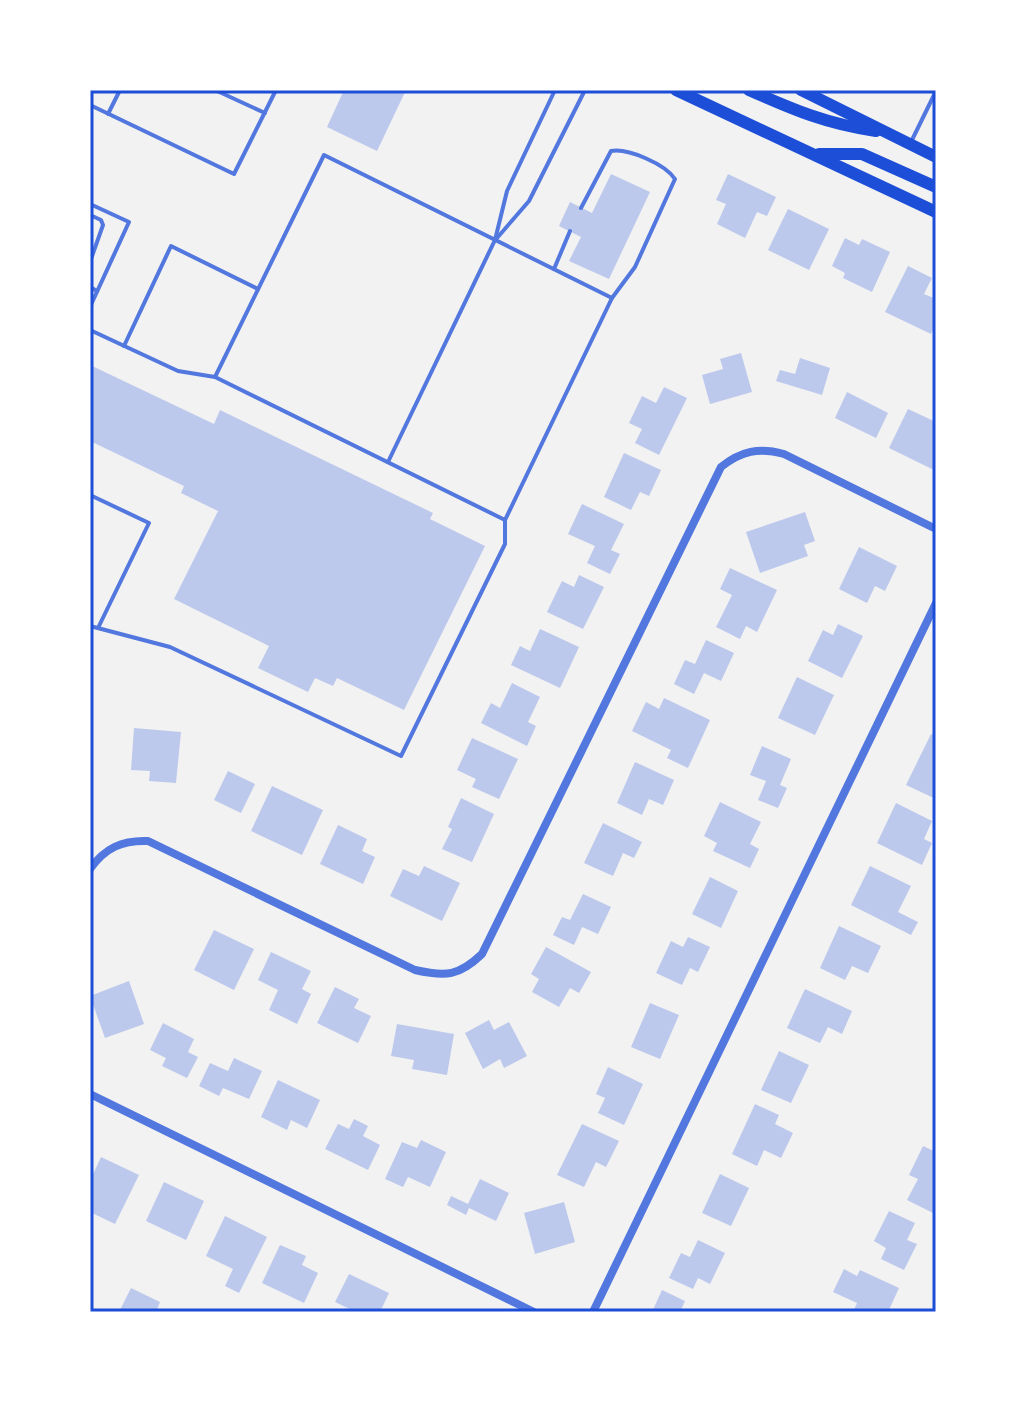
<svg xmlns="http://www.w3.org/2000/svg" width="1026" height="1402" font-family="Roboto,sans-serif">
  <style>
    .building { fill: #bdc9ec }
    .lines { fill: none; stroke-linecap: round; stroke-linejoin: round }
    .service { stroke: #5277de; stroke-width: 4 }
    .minor { stroke: #5277de; stroke-width: 8 }
    .secondary { stroke: #1d4ed8; stroke-width: 12 }
    .neatline { fill: none; stroke: #1d4ed8; stroke-width: 3 }
  </style>
  <rect width="100%" height="100%" fill="#f2f2f2"/>
  <g class="building">
    <path d="M344,90H406L377,151L327,127Z"/>
    <path d="M611,174L650,192L609,279L569,261L581,237L559,226L570,202L592,213Z"/>
    <path d="M728,174L776,197L767,216L757,212L745,238L717,224L726,204L716,200Z"/>
    <path d="M788,209L829,229L809,270L768,250Z"/>
    <path d="M845,238L859,245L862,239L890,252L872,292L843,278L845,273L832,266Z"/>
    <path d="M908,266L932,278L924,294L936,299V323L931,334L885,312Z"/>
    <path d="M741,353L752,392L710,404L702,375L723,369L720,359Z"/>
    <path d="M800,358L830,368L822,395L776,381L780,370L795,374Z"/>
    <path d="M90,365L214,424L220,410L433,513L430,519L485,546L404,710L337,678L333,686L315,678L308,692L258,668L269,646L174,599L218,511L181,493L184,486L90,441Z"/>
    <path d="M664,387L687,398L659,455L635,443L642,429L629,423L642,396L656,403Z"/>
    <path d="M847,392L888,413L876,438L835,418Z"/>
    <path d="M908,409L936,422L933,435L936,437V471L889,448Z"/>
    <path d="M624,453L661,470L649,496L640,492L631,510L604,497Z"/>
    <path d="M582,504L624,524L611,550L620,554L610,574L587,563L595,546L568,534Z"/>
    <path d="M805,512L815,541L804,545L808,556L760,573L746,532Z"/>
    <path d="M859,547L897,566L885,591L875,586L867,603L839,589Z"/>
    <path d="M730,568L777,590L757,632L746,626L740,639L716,627L732,595L720,589Z"/>
    <path d="M579,575L604,587L583,629L547,612L562,581L574,587Z"/>
    <path d="M838,624L863,636L842,678L808,661L823,630L833,635Z"/>
    <path d="M540,629L579,647L560,688L511,665L520,646L530,651Z"/>
    <path d="M706,640L734,653L721,681L704,673L694,694L674,684L685,660L695,664Z"/>
    <path d="M797,677L834,695L815,735L778,718Z"/>
    <path d="M512,683L540,697L528,722L536,726L527,746L481,723L491,703L500,708Z"/>
    <path d="M664,698L710,720L688,768L667,758L671,750L632,731L646,702L659,709Z"/>
    <path d="M134,728L181,732L176,783L149,781L150,771L131,770Z"/>
    <path d="M931,734L936,736V799L906,785Z"/>
    <path d="M472,738L518,759L499,799L472,787L476,779L457,770Z"/>
    <path d="M762,746L791,759L780,785L787,788L778,808L758,800L766,781L750,775Z"/>
    <path d="M635,762L674,780L663,805L649,799L642,815L617,803Z"/>
    <path d="M228,771L255,784L241,813L214,800Z"/>
    <path d="M272,786L323,810L302,855L251,831Z"/>
    <path d="M461,798L494,814L472,862L442,849L452,829L448,827Z"/>
    <path d="M720,802L761,822L750,844L759,849L750,868L713,851L717,843L704,836Z"/>
    <path d="M896,803L932,821L924,839L932,843L922,865L877,843Z"/>
    <path d="M603,823L642,842L634,858L623,853L613,876L584,863Z"/>
    <path d="M338,825L367,839L362,851L375,857L363,884L320,864Z"/>
    <path d="M424,866L460,883L442,921L390,896L403,869L419,876Z"/>
    <path d="M870,866L911,886L898,912L918,922L911,935L851,905Z"/>
    <path d="M710,877L738,891L721,928L692,914Z"/>
    <path d="M583,894L611,907L598,934L582,927L574,945L553,935L562,917L570,920Z"/>
    <path d="M839,926L881,946L868,973L852,966L845,980L820,968Z"/>
    <path d="M214,930L254,949L234,990L194,970Z"/>
    <path d="M688,937L710,947L698,972L690,968L682,985L656,973L671,941L683,947Z"/>
    <path d="M546,947L591,972L579,993L570,988L559,1007L532,992L539,979L531,974Z"/>
    <path d="M271,952L311,971L302,989L311,994L297,1024L269,1010L278,990L258,980Z"/>
    <path d="M129,981L144,1024L105,1038L90,996Z"/>
    <path d="M335,987L359,999L354,1008L371,1016L358,1043L317,1023Z"/>
    <path d="M805,989L852,1011L842,1034L828,1027L820,1043L787,1028Z"/>
    <path d="M650,1003L679,1015L660,1059L631,1047Z"/>
    <path d="M489,1020L494,1030L509,1022L527,1056L504,1068L500,1059L483,1069L465,1033Z"/>
    <path d="M163,1023L194,1039L188,1052L198,1057L187,1078L162,1066L166,1058L150,1050Z"/>
    <path d="M397,1024L454,1034L447,1075L412,1069L414,1060L391,1056Z"/>
    <path d="M779,1051L809,1065L791,1103L761,1090Z"/>
    <path d="M234,1058L262,1071L249,1099L223,1088L219,1096L199,1086L210,1063L228,1071Z"/>
    <path d="M608,1067L643,1084L624,1125L598,1113L605,1098L596,1094Z"/>
    <path d="M278,1080L320,1100L307,1128L291,1120L287,1130L261,1117Z"/>
    <path d="M755,1104L779,1115L775,1124L793,1133L781,1158L764,1150L757,1166L732,1154Z"/>
    <path d="M354,1119L368,1126L363,1136L380,1145L368,1170L325,1149L338,1124L349,1129Z"/>
    <path d="M582,1124L619,1141L606,1167L596,1162L584,1187L557,1175Z"/>
    <path d="M421,1140L446,1152L430,1187L408,1177L403,1187L385,1179L402,1142L417,1148Z"/>
    <path d="M923,1146L936,1152L935,1214L907,1200L918,1179L909,1175Z"/>
    <path d="M101,1157L139,1175L115,1224L90,1212V1181Z"/>
    <path d="M720,1174L749,1188L731,1226L702,1213Z"/>
    <path d="M480,1179L509,1193L496,1221L469,1208L466,1215L447,1205L451,1196L468,1204Z"/>
    <path d="M164,1182L204,1201L186,1240L146,1221Z"/>
    <path d="M564,1202L575,1242L535,1254L524,1213Z"/>
    <path d="M889,1211L915,1223L907,1240L917,1244L904,1270L881,1259L886,1248L874,1241Z"/>
    <path d="M225,1216L267,1237L239,1293L225,1286L233,1269L206,1256Z"/>
    <path d="M698,1240L725,1253L710,1284L698,1278L693,1289L669,1278L681,1253L690,1257Z"/>
    <path d="M280,1245L306,1256L302,1265L318,1273L304,1303L262,1283Z"/>
    <path d="M844,1269L857,1276L860,1270L899,1288L888,1312H853L857,1303L833,1292Z"/>
    <path d="M349,1274L389,1293L380,1312H356L335,1302Z"/>
    <path d="M131,1288L160,1302L156,1312H119Z"/>
    <path d="M662,1290L685,1301L680,1312H652Z"/>
  </g>
  <g class="lines">
    <g class="service">
      <path d="M215,90L265,113"/>
      <path d="M90,105L234,174L276,90"/>
      <path d="M108,114L120,90"/>
      <path d="M911,142L936,91"/>
      <path d="M90,204L129,222L90,307"/>
      <path d="M581,208L611,151C628,148 665,164 675,179L635,267L612,298"/>
      <path d="M90,215L101,220L103,225L90,262"/>
      <path d="M497,238L529,201L585,90"/>
      <path d="M554,269L570,231"/>
      <path d="M90,287L97,291"/>
      <path d="M90,330L178,371L215,377L505,520L612,298L324,155L215,377"/>
      <path d="M124,346L171,246L258,289"/>
      <path d="M388,462L495,240L507,191L555,90"/>
      <path d="M90,495L149,523L98,628"/>
      <path d="M90,626L170,647L401,756L505,544V520"/>
    </g>
    <g class="minor">
      <path d="M90,869C105,848 122,840 148,841L415,970C446,977 459,976 482,954L721,467C741,451 759,447 784,454L936,529"/>
      <path d="M90,1094L534,1312"/>
      <path d="M593,1312L936,603"/>
    </g>
    <g class="secondary">
      <path d="M676,90L936,212"/>
      <path d="M749,90C794,110 827,124 876,131"/>
      <path d="M801,90L936,157"/>
      <path d="M819,154H862L936,187"/>
    </g>
  </g>
  <rect width="1026" height="1402" fill="none" stroke="#ffffff" stroke-width="184"/>
  <rect x="92" y="92" width="842" height="1218" class="neatline"/>
</svg>
